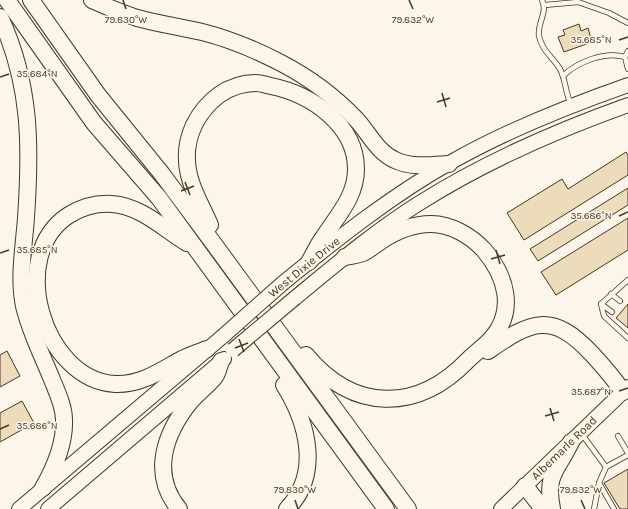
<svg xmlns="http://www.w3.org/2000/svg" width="628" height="509" font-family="Karla,sans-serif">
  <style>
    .building { fill: #ecdcbc; stroke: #4a3520 }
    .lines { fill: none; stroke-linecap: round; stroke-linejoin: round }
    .lane-casing { stroke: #4a3520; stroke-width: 6 }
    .primary-casing { stroke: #4a3520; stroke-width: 16 }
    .highway-casing { stroke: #4a3520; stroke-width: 18 }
    .lane { stroke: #fbf6e9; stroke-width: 4.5 }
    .primary { stroke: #fbf6e9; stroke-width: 14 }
    .highway { stroke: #fbf6e9; stroke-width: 16 }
    .primary-bridge-casing { stroke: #4a3520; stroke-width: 16; stroke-linecap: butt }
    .primary-bridge { stroke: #fbf6e9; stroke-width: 14 }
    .ticks { fill: none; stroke: #4a3520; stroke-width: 1.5 }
    .labels { text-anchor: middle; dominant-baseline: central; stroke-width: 3; stroke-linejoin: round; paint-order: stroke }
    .street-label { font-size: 12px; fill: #4a3520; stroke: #fbf6e9 }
    .ticks-label { font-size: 10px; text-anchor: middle; fill: #4a3520; stroke: #fbf6e9; stroke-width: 3; stroke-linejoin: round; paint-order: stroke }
  </style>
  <rect width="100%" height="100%" fill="#fbf6e9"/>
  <g class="building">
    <path d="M579,24L581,31L588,28L592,42L564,52L558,37L565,35L563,30Z"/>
    <path d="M626,152L628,155V175L524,240L507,213L562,179L568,189Z"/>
    <path d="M628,188V205L538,261L530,249Z"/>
    <path d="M628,218V250L556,295L541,272Z"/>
    <path d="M628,304V328L616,318Z"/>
    <path d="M7,351L20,376L0,387V355Z"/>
    <path d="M22,401L34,423L0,442V413Z"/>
    <path d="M628,469V509H620L604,483Z"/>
  </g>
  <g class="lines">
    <defs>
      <g id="lane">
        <path d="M542,0C548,13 537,23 539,36C542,51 553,57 560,69C566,80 565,93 571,104"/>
        <path d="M545,5L578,2L609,13L628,23"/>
        <path d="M628,51L625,57L628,69"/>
        <path d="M563,76C577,62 605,51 625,57"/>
        <path d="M628,280L601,304L604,316L628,338"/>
        <path d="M611,294L620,301"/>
        <path d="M601,304L612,312"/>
        <path d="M581,433L606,467L628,455"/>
        <path d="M618,436L628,453"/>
        <path d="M606,467L599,483L614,509"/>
        <path d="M594,509L599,483"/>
      </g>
      <g id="primary">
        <path d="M283,283C337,239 392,195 453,161C508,130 568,106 628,85"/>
        <path d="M295,298C335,265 375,231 418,204C484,162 555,131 628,105"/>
        <path d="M19,509L222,337"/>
        <path d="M48,509L224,359"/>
        <path d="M501,509L628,387"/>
      </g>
      <g id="highway">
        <path d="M7,0L94,123L159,198L386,509"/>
        <path d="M31,0L98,95L162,174L214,244L408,509"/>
        <path d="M92,0C107,7 122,13 137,18C159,24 181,27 202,32C230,39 256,50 281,63C308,77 335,97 356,119C369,133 377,152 395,160C411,168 432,165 449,164"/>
        <path d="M0,17C31,84 31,146 26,218C24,246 18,278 24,306C30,332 43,357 53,382C58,394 64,407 64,420C65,444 55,467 43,488"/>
        <path d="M210,225C203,208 193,193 189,175C185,158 187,140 194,125C206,101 228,83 256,83C261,83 266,85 271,86C310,94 356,124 356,169C356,197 337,216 323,238C317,246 314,254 309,262"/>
        <path d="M187,243C164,229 141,206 112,204C97,203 82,207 69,215C6,255 43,380 115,384C141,385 160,371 182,359C190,355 199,352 207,349"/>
        <path d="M488,351C531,321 552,311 592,354C603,366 614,378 623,392"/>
        <path d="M306,355C353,412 417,413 468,360C476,352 485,346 492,338C516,310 506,276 484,250C471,236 451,224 431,224C413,224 396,231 381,241C375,245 369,250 363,253C358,255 351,256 345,257"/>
        <path d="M284,385C308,423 321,474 287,509"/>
        <path d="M525,486L543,509"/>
        <path d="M179,509C150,474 165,433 190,402C198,393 207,386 214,378C218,374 219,366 221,361"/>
        <path d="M552,509C545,473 558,470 571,442"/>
      </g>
    </defs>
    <use href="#lane" class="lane-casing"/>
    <use href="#primary" class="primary-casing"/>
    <use href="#highway" class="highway-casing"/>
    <use href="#lane" class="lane"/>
    <use href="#primary" class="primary"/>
    <use href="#highway" class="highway"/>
    <defs>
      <g id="primary-bridge">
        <path d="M222,337L283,283"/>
        <path d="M233,350L295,298"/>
      </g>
    </defs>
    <use href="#primary-bridge" class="primary-bridge-casing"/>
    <use href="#primary-bridge" class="primary-bridge"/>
  </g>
  <path class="ticks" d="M123,0L126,9M409,0L413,9M619,40L628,37M0,77L9,74M442,93L446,107M437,102L450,98M185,182L190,195M181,191L194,186M619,216L628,212M496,250L500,264M0,253L9,250M491,259L505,255M239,339L244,352M235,348L248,343M619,391L628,388M550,408L554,421M545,416L559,412M0,429L9,425M295,500L298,509M581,500L585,509"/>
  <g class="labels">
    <g class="street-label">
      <text transform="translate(304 267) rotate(-39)">West Dixie Drive</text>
      <text transform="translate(564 448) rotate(-44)">Albemarle Road</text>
    </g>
  </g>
  <g class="ticks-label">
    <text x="126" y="23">79.830°W</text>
    <text x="413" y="23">79.832°W</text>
    <text x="591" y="43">35.685°N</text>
    <text x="37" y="77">35.684°N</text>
    <text x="591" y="219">35.686°N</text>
    <text x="37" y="253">35.685°N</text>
    <text x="591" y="395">35.687°N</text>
    <text x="37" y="429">35.686°N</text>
    <text x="295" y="493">79.830°W</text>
    <text x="581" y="493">79.832°W</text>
  </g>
</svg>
